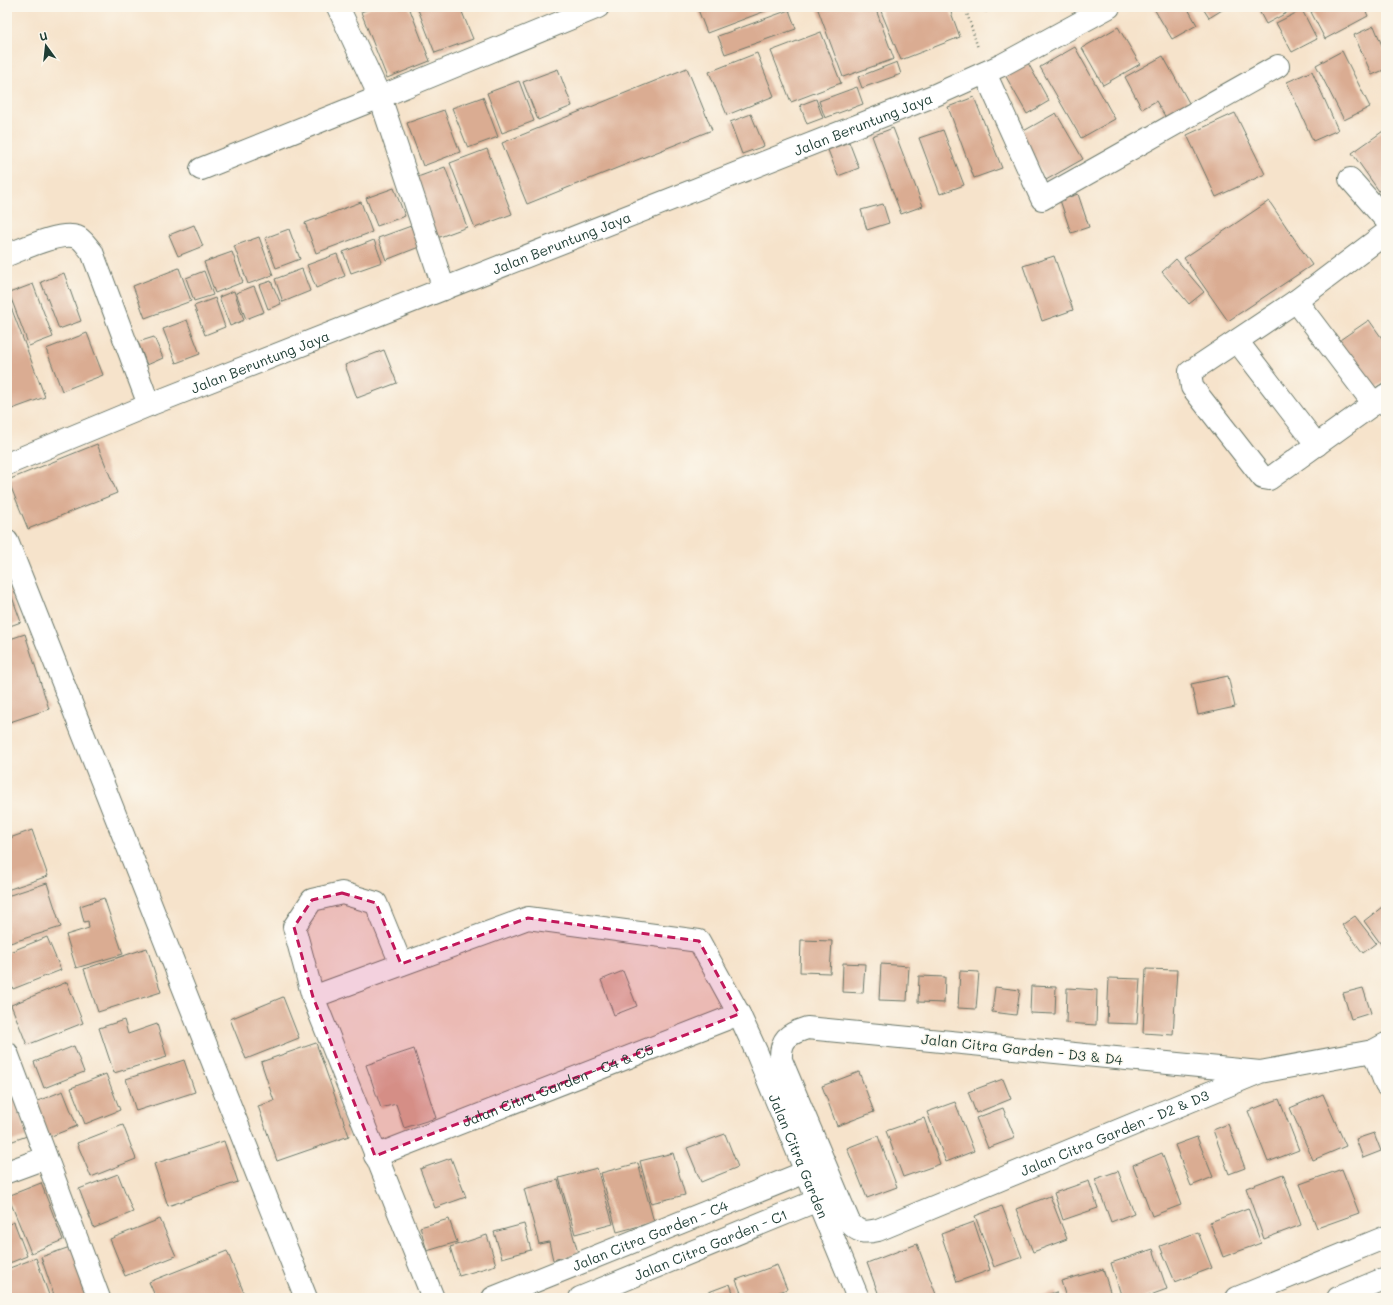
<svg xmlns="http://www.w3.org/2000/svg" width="1393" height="1305" font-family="Mali,sans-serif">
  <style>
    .building { fill: #daac92 }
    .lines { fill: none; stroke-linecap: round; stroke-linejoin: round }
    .minor-casing { stroke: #6a7769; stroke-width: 24 }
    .path { stroke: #6a7769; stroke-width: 2.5; stroke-dasharray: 1 3; stroke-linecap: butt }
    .minor { stroke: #fff; stroke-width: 22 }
    .marked { fill: #c2185b; fill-opacity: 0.2; stroke: #c2185b; stroke-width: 3; stroke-dasharray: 8 5; stroke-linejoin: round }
    .labels { text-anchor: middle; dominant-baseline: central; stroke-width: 3; stroke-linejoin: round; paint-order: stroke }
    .street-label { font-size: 14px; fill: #1f3d34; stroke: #fbf7ec }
  </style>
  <rect width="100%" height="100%" fill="#fbf7ec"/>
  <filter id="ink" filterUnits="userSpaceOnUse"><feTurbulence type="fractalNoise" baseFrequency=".025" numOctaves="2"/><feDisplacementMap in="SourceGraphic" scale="8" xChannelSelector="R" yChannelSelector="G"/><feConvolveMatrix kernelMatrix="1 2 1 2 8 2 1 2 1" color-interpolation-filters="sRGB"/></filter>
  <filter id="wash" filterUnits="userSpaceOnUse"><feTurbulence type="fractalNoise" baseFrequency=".012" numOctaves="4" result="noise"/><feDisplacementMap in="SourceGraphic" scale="16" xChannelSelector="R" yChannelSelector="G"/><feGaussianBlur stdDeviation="0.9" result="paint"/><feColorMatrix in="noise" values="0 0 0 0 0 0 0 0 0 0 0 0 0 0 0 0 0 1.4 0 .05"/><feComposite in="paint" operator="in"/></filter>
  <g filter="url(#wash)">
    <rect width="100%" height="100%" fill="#f6e3cb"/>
    <g id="blocks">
      <g class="building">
        <path d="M374,7H409L430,61L387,78L361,12Z"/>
        <path d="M417,7H460L473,39L435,53Z"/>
        <path d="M697,7H776L707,33Z"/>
        <path d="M817,7H875L894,59L843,77Z"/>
        <path d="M884,7H949L960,37L901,60L880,9Z"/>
        <path d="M984,7H999L986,12Z"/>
        <path d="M1153,7H1187L1197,25L1172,39Z"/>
        <path d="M1202,7H1227L1209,18Z"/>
        <path d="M1257,7H1291L1292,10L1266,24Z"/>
        <path d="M1321,7H1364L1368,16L1325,39L1311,12Z"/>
        <path d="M789,10L796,29L725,54L718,36Z"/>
        <path d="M1302,10L1317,39L1292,52L1276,23Z"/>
        <path d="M1374,26L1386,55V69L1372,75L1354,35Z"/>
        <path d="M1118,27L1140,64L1103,85L1082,48Z"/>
        <path d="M821,32L841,83L791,102L771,51Z"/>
        <path d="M1075,47L1115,119L1081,138L1040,67Z"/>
        <path d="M1342,51L1370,107L1344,120L1316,65Z"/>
        <path d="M757,53L774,96L727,115L709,72Z"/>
        <path d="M1163,56L1193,110L1169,123L1156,101L1142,109L1125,77Z"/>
        <path d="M897,62L901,74L862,88L858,77Z"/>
        <path d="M1028,63L1049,101L1027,114L1005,75Z"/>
        <path d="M687,68L712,130L527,204L502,143Z"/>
        <path d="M558,69L572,106L538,120L523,82Z"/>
        <path d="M1312,71L1338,130L1313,141L1287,82Z"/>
        <path d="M519,81L534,121L502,133L487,93Z"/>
        <path d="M857,87L863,104L825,118L819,101Z"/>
        <path d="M483,97L498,137L468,148L452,108Z"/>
        <path d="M974,97L1002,168L974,178L948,107Z"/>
        <path d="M816,99L823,118L807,124L800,105Z"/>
        <path d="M444,110L460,152L423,166L407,123Z"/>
        <path d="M1056,113L1083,159L1046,180L1020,133Z"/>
        <path d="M1235,113L1265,174L1216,197L1187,135Z"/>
        <path d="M751,114L764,146L742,154L730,122Z"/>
        <path d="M893,128L923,206L901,214L872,136Z"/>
        <path d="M1386,129V201L1352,153Z"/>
        <path d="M943,130L964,185L940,194L919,138Z"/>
        <path d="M849,142L859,168L838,176L828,150Z"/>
        <path d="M487,149L512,214L475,228L450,163Z"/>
        <path d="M445,167L467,227L437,238L415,178Z"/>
        <path d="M394,188L405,216L377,226L366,198Z"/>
        <path d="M1078,194L1089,227L1071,233L1060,200Z"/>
        <path d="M1269,201L1312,265L1228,321L1184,258Z"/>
        <path d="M361,202L372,232L316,253L305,223Z"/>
        <path d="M883,204L889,223L867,230L861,210Z"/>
        <path d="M194,225L203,246L178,256L169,235Z"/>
        <path d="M411,226L419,247L386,260L378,238Z"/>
        <path d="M289,229L300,259L276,268L265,238Z"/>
        <path d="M259,237L273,275L248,284L234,246Z"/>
        <path d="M374,240L382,262L351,273L343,252Z"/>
        <path d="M232,252L243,282L215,293L204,262Z"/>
        <path d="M337,254L345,276L316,288L307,265Z"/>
        <path d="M1054,256L1073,310L1042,321L1023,266Z"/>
        <path d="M1176,259L1204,292L1189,304L1162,272Z"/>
        <path d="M179,268L191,301L145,318L133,286Z"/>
        <path d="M302,269L310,291L283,302L275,279Z"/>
        <path d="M204,271L213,295L194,301L186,278Z"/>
        <path d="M64,273L81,321L59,329L41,282Z"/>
        <path d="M271,281L281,304L268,309L259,285Z"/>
        <path d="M33,284L53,337L29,346L9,293Z"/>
        <path d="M254,286L264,312L246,319L236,293Z"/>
        <path d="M234,291L244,320L230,326L219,297Z"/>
        <path d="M215,298L225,327L205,335L194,306Z"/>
        <path d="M9,302L45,397L12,409L7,397V303Z"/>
        <path d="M187,320L200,354L176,363L163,329Z"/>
        <path d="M1369,320L1386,344V381L1371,391L1337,342Z"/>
        <path d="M87,333L103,375L62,391L46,349Z"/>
        <path d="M154,337L163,358L147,365L138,342Z"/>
        <path d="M384,350L397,383L357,398L345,365Z"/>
        <path d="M97,444L117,493L28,529L8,480Z"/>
        <path d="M7,583L21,622L7,627Z"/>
        <path d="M25,634L49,709L7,723V640Z"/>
        <path d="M1228,676L1235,707L1198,715L1191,684Z"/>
        <path d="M32,830L48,876L7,890V839Z"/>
        <path d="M47,883L61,927L7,944V896Z"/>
        <path d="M104,898L123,954L76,968L66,935L89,928L88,921L84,922L80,906Z"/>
        <path d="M1382,907L1386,913V951L1364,921Z"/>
        <path d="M1355,916L1376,943L1363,953L1342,925Z"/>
        <path d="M47,937L61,970L13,989L7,974V953Z"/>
        <path d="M801,940L832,941L830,973L800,972Z"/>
        <path d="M147,948L161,992L98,1012L84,969Z"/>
        <path d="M843,963L865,964L863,993L842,992Z"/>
        <path d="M881,964L909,966L907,1001L879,1000Z"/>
        <path d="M1146,969L1177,970L1173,1035L1143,1033Z"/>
        <path d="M623,971L637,1006L614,1015L601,980Z"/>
        <path d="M960,971L979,972L976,1009L958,1008Z"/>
        <path d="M919,976L945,977L944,1003L918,1002Z"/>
        <path d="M1109,978L1140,979L1137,1024L1107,1023Z"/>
        <path d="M67,982L83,1023L27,1045L11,1005Z"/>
        <path d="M1031,986L1056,987L1055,1014L1030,1013Z"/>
        <path d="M995,987L1020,990L1016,1015L992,1012Z"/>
        <path d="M1067,988L1097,990L1096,1025L1066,1023Z"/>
        <path d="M1363,988L1371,1013L1351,1019L1343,993Z"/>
        <path d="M283,997L299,1038L246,1059L230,1019Z"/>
        <path d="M124,1020L128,1034L157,1024L167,1057L114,1073L99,1028Z"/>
        <path d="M316,1043L349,1136L277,1161L258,1106L274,1101L261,1062Z"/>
        <path d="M74,1046L84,1072L44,1088L34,1062Z"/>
        <path d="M414,1049L436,1118L404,1128L396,1104L381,1108L366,1065Z"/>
        <path d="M184,1060L195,1092L136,1111L126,1079Z"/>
        <path d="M859,1072L874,1112L837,1126L822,1086Z"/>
        <path d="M106,1074L120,1110L85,1124L71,1088Z"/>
        <path d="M1003,1079L1011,1099L976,1113L968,1092Z"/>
        <path d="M12,1091L27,1136L7,1143V1093Z"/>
        <path d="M63,1091L77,1126L49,1137L35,1102Z"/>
        <path d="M1323,1094L1346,1146L1313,1160L1290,1108Z"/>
        <path d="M1279,1099L1299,1150L1268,1162L1248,1111Z"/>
        <path d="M955,1102L974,1151L946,1162L927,1112Z"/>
        <path d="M1003,1108L1015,1138L988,1148L976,1118Z"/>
        <path d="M924,1118L940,1164L903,1177L886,1131Z"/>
        <path d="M1228,1124L1245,1168L1229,1174L1213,1130Z"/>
        <path d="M123,1125L136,1159L91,1177L77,1143Z"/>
        <path d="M1374,1133L1381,1151L1363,1158L1356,1139Z"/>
        <path d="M725,1134L738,1167L701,1182L687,1148Z"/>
        <path d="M878,1136L897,1187L867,1198L847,1148Z"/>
        <path d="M1197,1137L1213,1177L1191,1186L1175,1145Z"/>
        <path d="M224,1141L238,1182L168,1206L154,1164Z"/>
        <path d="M673,1153L685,1195L651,1203L640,1161Z"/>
        <path d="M1162,1153L1181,1205L1152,1216L1133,1165Z"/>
        <path d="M451,1158L466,1197L435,1208L420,1169Z"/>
        <path d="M638,1163L654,1222L617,1232L601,1173Z"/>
        <path d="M597,1168L613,1224L575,1234L559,1178Z"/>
        <path d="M1342,1169L1359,1213L1317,1228L1300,1184Z"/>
        <path d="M1118,1171L1134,1213L1111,1222L1095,1179Z"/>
        <path d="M118,1174L133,1212L94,1228L79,1189Z"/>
        <path d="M1283,1174L1301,1225L1264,1239L1246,1188Z"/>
        <path d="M558,1180L578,1253L553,1260L549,1242L539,1244L524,1189Z"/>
        <path d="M1089,1181L1098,1208L1063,1220L1054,1193Z"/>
        <path d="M41,1183L63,1240L31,1253L8,1196Z"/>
        <path d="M1050,1196L1067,1239L1033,1252L1016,1209Z"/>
        <path d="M1002,1206L1022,1257L994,1267L975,1216Z"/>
        <path d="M1248,1208L1261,1243L1223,1257L1210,1222Z"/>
        <path d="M160,1219L176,1256L125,1276L110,1239Z"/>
        <path d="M449,1219L457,1242L427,1251L420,1227Z"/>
        <path d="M14,1222L27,1256L7,1264V1225Z"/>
        <path d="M974,1222L990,1270L957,1282L941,1234Z"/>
        <path d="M524,1224L531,1250L502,1258L494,1232Z"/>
        <path d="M1198,1232L1212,1268L1175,1282L1160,1246Z"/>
        <path d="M487,1235L496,1265L459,1276L450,1247Z"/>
        <path d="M917,1244L937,1297L880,1298L867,1263Z"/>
        <path d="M73,1246L90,1298H55L41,1257Z"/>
        <path d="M1153,1249L1167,1289L1142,1298H1122L1111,1263Z"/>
        <path d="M227,1251L246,1298H156L149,1282Z"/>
        <path d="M36,1258L50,1298H7V1269Z"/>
        <path d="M777,1265L787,1289L765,1298H743L736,1280Z"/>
        <path d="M1103,1269L1112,1298H1066L1061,1281Z"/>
        <path d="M730,1284L735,1298H708L706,1293Z"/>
        <path d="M1056,1292L1057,1298H1037Z"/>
      </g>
    </g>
  </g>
  <g filter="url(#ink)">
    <use href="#blocks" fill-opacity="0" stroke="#6a7769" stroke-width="1"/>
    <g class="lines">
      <defs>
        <g id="minor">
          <path d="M985,73L1042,199L1278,66"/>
          <path d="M201,169L380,97L338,7"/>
          <path d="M1350,179L1386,220"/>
          <path d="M1386,233L1296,301L1190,372L1192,387L1263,478L1269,479L1386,395"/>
          <path d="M7,255C23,249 59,231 77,237C83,239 88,248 92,252L149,405"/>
          <path d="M444,289L380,97L598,7"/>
          <path d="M1296,301L1374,404"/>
          <path d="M1237,341L1317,445"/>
          <path id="s1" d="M7,464L149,405L933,96L1002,65L1109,7"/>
          <path d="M7,541L306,1298"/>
          <path d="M313,997L294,927L312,900L342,893L376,903L401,964"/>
          <path d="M1373,1051L1386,1085"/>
          <path d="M7,1053L99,1298"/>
          <path id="s2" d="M1260,1072L807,1028C788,1034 780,1039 781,1060L849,1222C858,1233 865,1233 878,1230L1260,1072L1373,1051L1386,1044"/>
          <path id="s3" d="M375,1156L739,1014"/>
          <path d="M7,1172L45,1158"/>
          <path id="s4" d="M433,1298L313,997L528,918L699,941L739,1014L756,1051L858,1298"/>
          <path id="s5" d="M493,1298L806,1172"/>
          <path id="s6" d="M580,1298L818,1200"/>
          <path d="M1237,1298L1386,1237"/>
          <path d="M1338,1298L1386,1278"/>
        </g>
      </defs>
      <use href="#minor" class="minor-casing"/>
      <path class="path" d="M965,7L978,48"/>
      <use href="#minor" class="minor"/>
    </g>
  </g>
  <path class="marked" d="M342,893L376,903L401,964L528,918L699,941L739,1014L375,1156L313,997L294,927L312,900Z"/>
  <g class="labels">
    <g class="street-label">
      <text stroke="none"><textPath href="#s1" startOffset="921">Jalan Beruntung Jaya</textPath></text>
      <text stroke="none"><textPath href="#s1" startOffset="597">Jalan Beruntung Jaya</textPath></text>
      <text stroke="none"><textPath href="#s1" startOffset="273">Jalan Beruntung Jaya</textPath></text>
      <text transform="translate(1022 1049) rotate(6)">Jalan Citra Garden - D3 &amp; D4</text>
      <text stroke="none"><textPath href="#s3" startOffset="196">Jalan Citra Garden - C4 &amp; C5</textPath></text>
      <text stroke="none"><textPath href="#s2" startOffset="965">Jalan Citra Garden - D2 &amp; D3</textPath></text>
      <text stroke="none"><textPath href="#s4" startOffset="963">Jalan Citra Garden</textPath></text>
      <text stroke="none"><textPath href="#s5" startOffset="169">Jalan Citra Garden - C4</textPath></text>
      <text stroke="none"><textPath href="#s6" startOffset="141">Jalan Citra Garden - C1</textPath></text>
    </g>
  </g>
  <rect width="1393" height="1305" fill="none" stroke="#fbf7ec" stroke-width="24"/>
  <g transform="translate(46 46) rotate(345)" stroke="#fbf7ec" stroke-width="3" paint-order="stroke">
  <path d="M0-3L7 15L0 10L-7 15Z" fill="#1f3d34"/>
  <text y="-6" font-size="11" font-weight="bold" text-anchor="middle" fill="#1f3d34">U</text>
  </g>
</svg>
